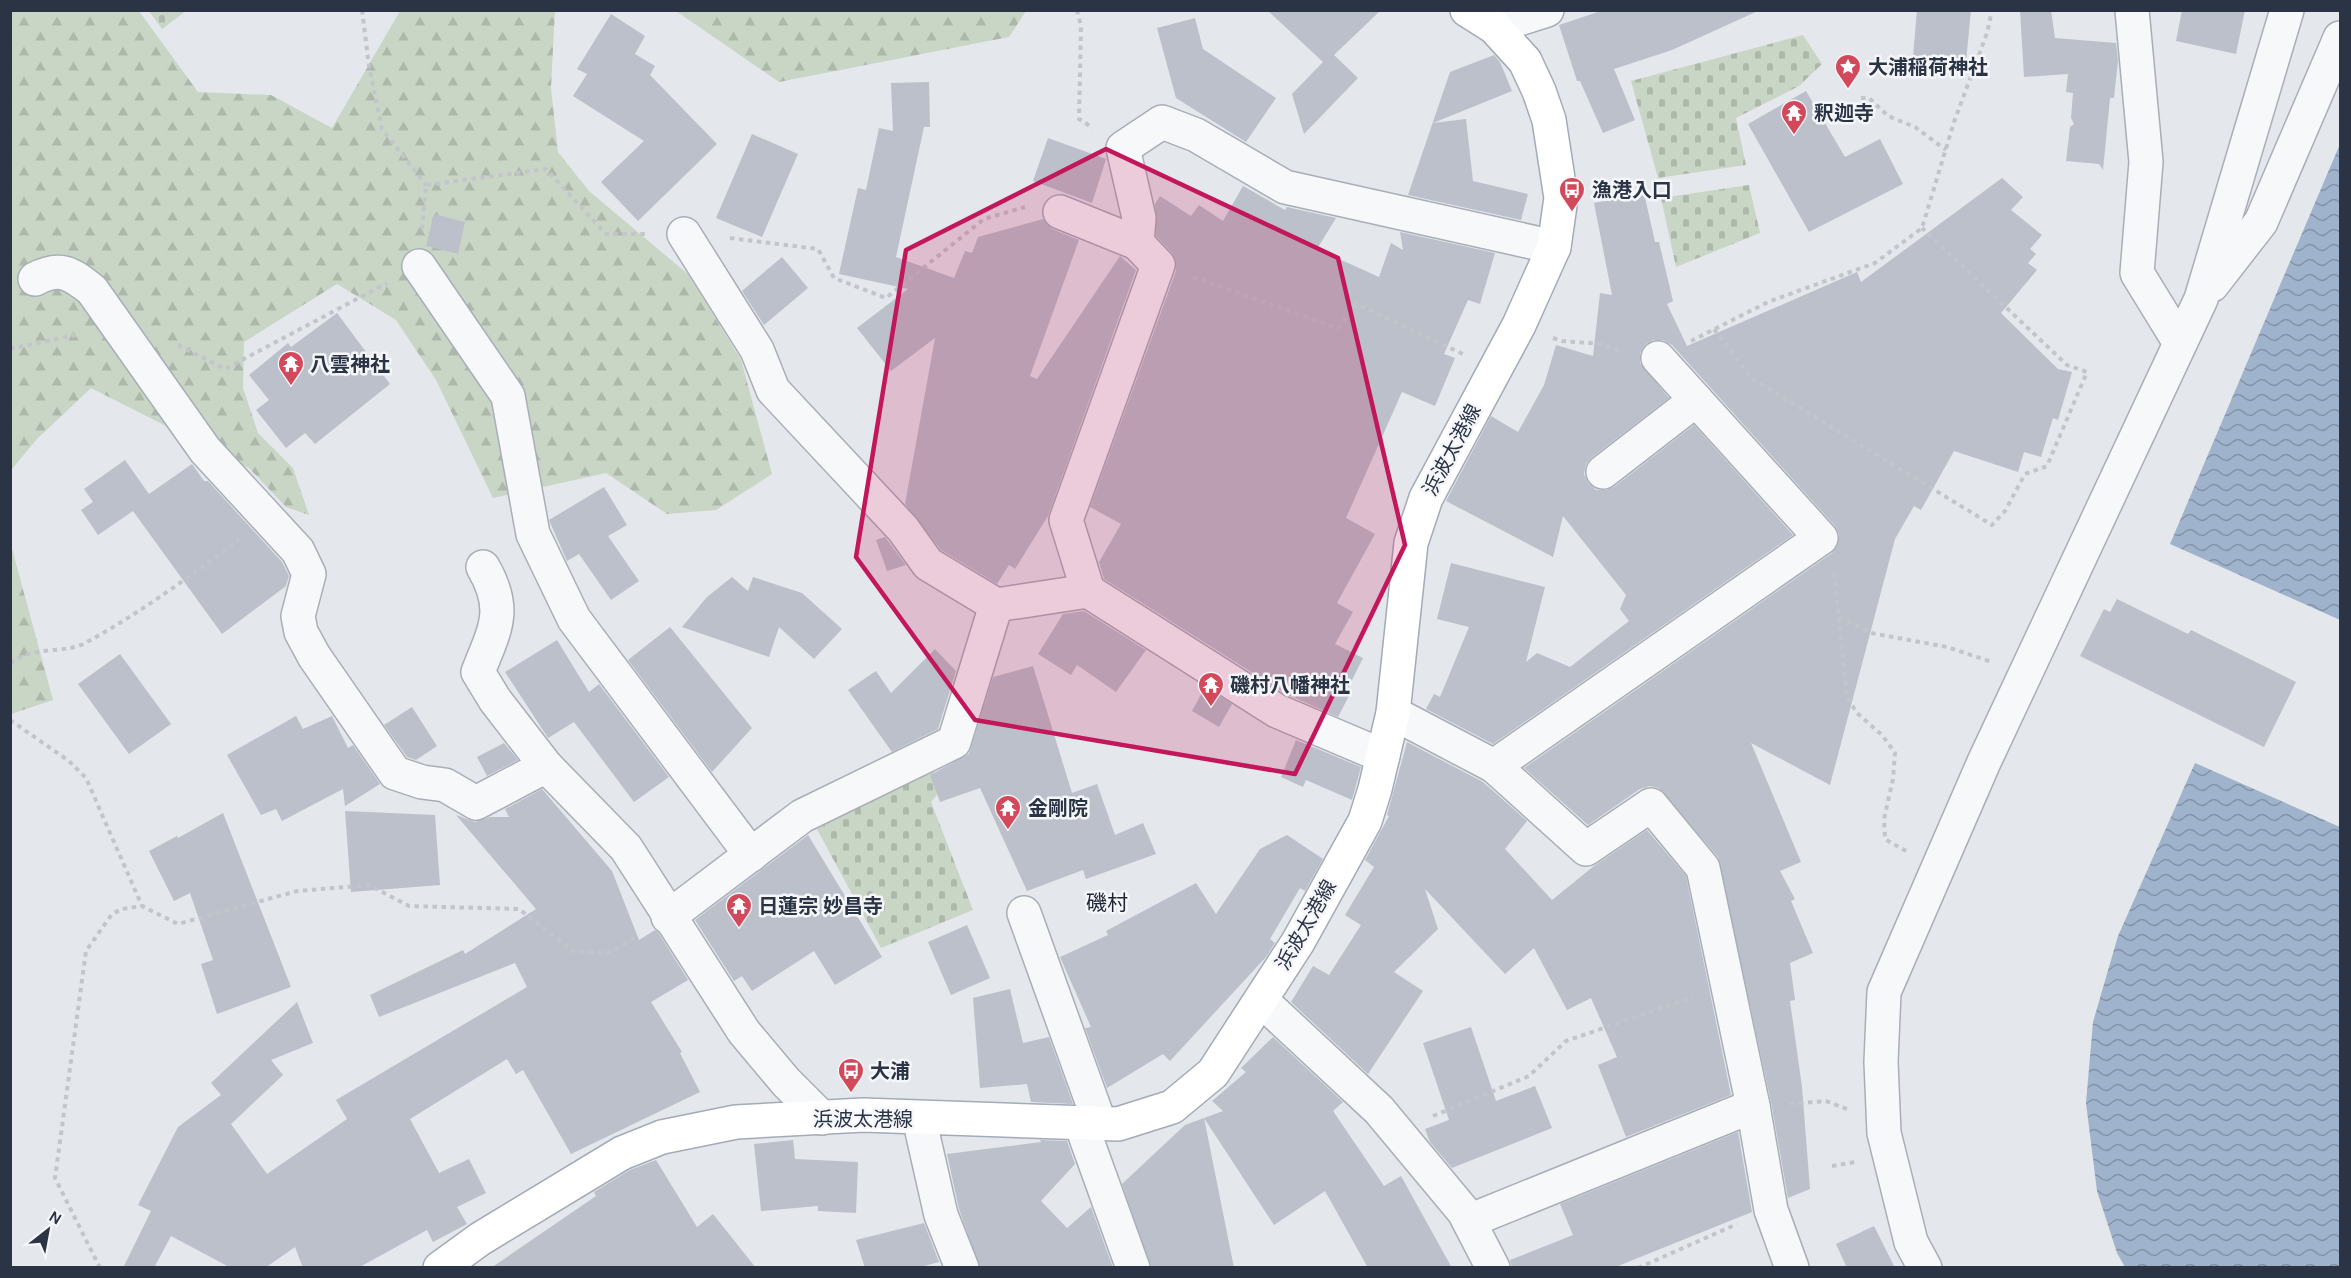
<svg xmlns="http://www.w3.org/2000/svg" width="2351" height="1278" font-family="Karla,'Noto Sans JP',sans-serif">
  <style>
    .forest { fill: url(#forest-firs) }
    .cemetery { fill: url(#cemetery-stones) }
    .water { fill: url(#water-waves) }
    .building { fill: #bbc0ca }
    .lines { fill: none; stroke-linecap: round; stroke-linejoin: round }
    .minor-casing { stroke: #a9aeb7; stroke-width: 36 }
    .major-casing { stroke: #a3abb8; stroke-width: 36 }
    .path { stroke: #c2c5cb; stroke-width: 4; stroke-dasharray: 4.5 4.5; stroke-linecap: butt }
    .minor { stroke: #f7f8fa; stroke-width: 33 }
    .major { stroke: #fff; stroke-width: 33 }
    .marked { fill: #c2185b; fill-opacity: 0.2; stroke: #c2185b; stroke-width: 4.5; stroke-linejoin: round }
    .labels { text-anchor: middle; dominant-baseline: central; stroke-width: 5; stroke-linejoin: round; paint-order: stroke }
    .poi-label { font-size: 20px; font-weight: bold; fill: #2b3445; stroke: #f4f6f9; text-anchor: start }
    .street-label { font-size: 20px; fill: #2b3445; stroke: #f4f6f9 }
    .neighbourhood-label { font-size: 21px; fill: #1d2536; stroke: #f4f6f9 }
  </style>
  <defs>
    <pattern id="forest-firs" width="22" height="20" patternUnits="userSpaceOnUse" patternTransform="scale(1.5)"><rect width="22" height="20" fill="#c9d6c5"/><path d="M5 1l3.5 6h-7zM16 11l3.5 6h-7z" fill="#adb8ab"/></pattern>
    <pattern id="cemetery-stones" width="16" height="16" patternUnits="userSpaceOnUse" patternTransform="scale(1.5)"><rect width="16" height="16" fill="#c9d6c5"/><path d="M2 7V4a2 2 0 0 1 4 0v3zM10 15v-3a2 2 0 0 1 4 0v3z" fill="#adb8ab"/></pattern>
    <pattern id="water-waves" width="16" height="10" patternUnits="userSpaceOnUse" patternTransform="scale(1.5)"><rect width="16" height="10" fill="#9fb4cc"/><path d="M0 5q4-4 8 0t8 0" fill="none" stroke="#8293a7"/></pattern>
  </defs>
  <rect width="100%" height="100%" fill="#e4e7ec"/>
  <g class="forest">
    <path d="M555,10L551,88L558,152L589,191L689,275L741,360L772,474L716,510L667,514L606,473L493,498L436,380L396,320L337,284L244,342L243,388L258,433L293,468L309,515L286,507L249,468L91,388L37,439L11,470V11H139L198,92L271,95L332,128L400,11Z"/>
    <path d="M676,11H1026L1009,37L779,82Z"/>
    <path d="M11,545L53,700L11,714H10Z"/>
  </g>
  <g class="cemetery">
    <path d="M149,11H186L162,29Z"/>
    <path d="M1803,35L1822,64L1799,86L1736,118L1746,165L1658,178L1631,81Z"/>
    <path d="M1749,185L1760,233L1676,267L1661,198Z"/>
    <path d="M930,763L942,789L931,802L973,910L881,948L811,818Z"/>
  </g>
  <g class="water">
    <path d="M2340,144V620L2170,544Z"/>
    <path d="M2195,763L2340,827V1267H2125L2117,1253L2097,1191L2086,1103L2093,1022L2118,936Z"/>
  </g>
  <g class="building">
    <path d="M1267,10H1381L1334,55L1358,78L1304,134L1292,94L1323,62Z"/>
    <path d="M1604,10H1760L1672,50L1614,69L1635,120L1603,133L1580,81H1577L1559,25Z"/>
    <path d="M1917,10H1971L1966,62L1913,57Z"/>
    <path d="M2020,10H2051L2055,38L2116,43L2118,61L2114,98H2110L2103,170L2099,164L2066,161L2070,127L2074,124L2071,118L2073,93L2066,92L2068,74L2024,77Z"/>
    <path d="M2182,10H2245L2236,54L2176,41Z"/>
    <path d="M611,14L645,36L635,54L655,66L650,75L717,144L638,221L601,182L644,141L573,96L587,74L577,69Z"/>
    <path d="M1195,18L1203,49L1276,98L1246,142L1176,98L1157,28Z"/>
    <path d="M1494,55L1500,62L1512,91L1433,123L1466,119L1473,181L1528,194L1521,220L1408,195L1450,72Z"/>
    <path d="M929,82L930,127H924L896,257L954,278L965,251L972,253L978,237L1043,219L1052,229L1079,240L1030,376L1037,379L1120,256L1136,270L1048,516L1015,569L1009,565L997,584L941,550L905,504L935,338L891,371L857,328L908,289L839,274L858,188L866,190L879,128L893,131L891,83Z"/>
    <path d="M1806,91L1845,157L1880,139L1903,184L1809,232L1748,124Z"/>
    <path d="M752,134L798,154L762,237L716,218Z"/>
    <path d="M1048,138L1106,159L1092,203L1033,181Z"/>
    <path d="M2002,178L2023,197L2011,210L2042,235L2030,249L2036,254L2028,263L2037,270L2001,313L2058,369L2072,372L2058,420L2053,418L2041,457L2024,452L2018,472L1954,451L1921,510L1914,506L1895,539L1830,785L1751,743L1801,862L1780,871L1795,899L1791,901L1813,953L1790,963L1795,1000L1790,1001L1802,1087L1810,1189L1788,1198L1771,1102L1718,857L1659,788L1650,786L1640,789L1588,825L1524,768L1832,553L1838,545L1839,534L1835,526L1672,345L1663,340H1653L1646,344L1640,353V363L1669,398L1591,458L1586,464L1584,474L1588,483L1596,490H1606L1614,487L1694,425L1793,535L1493,744L1426,709L1434,694L1440,697L1469,627L1437,619L1451,563L1545,587L1526,662L1537,653L1570,667L1629,621L1620,609L1626,595L1563,516L1553,557L1446,501L1491,416L1518,432L1544,385L1556,345L1593,356L1600,293L1612,295L1594,203L1644,193L1655,242H1659L1673,301L1667,304L1687,346L1857,272L1861,282Z"/>
    <path d="M1243,186L1285,210L1287,207L1336,218L1317,249L1379,277L1391,243L1403,250L1400,232L1495,253L1480,304L1468,300L1444,354L1455,358L1435,406L1402,392L1346,518L1375,534L1337,603L1353,612L1335,644L1363,658L1348,688L1352,690L1338,717L1286,694L1104,579L1099,562L1121,524L1090,507L1176,271V262L1172,253L1156,236L1155,204L1160,196L1191,216L1199,205L1223,221Z"/>
    <path d="M434,214L465,222L458,254L426,246Z"/>
    <path d="M782,257L808,288L764,325L742,291Z"/>
    <path d="M337,313L390,384L315,444L305,433L286,448L256,410L269,400L249,375L288,343L291,347Z"/>
    <path d="M125,460L149,494L192,464L204,481H208L282,562L289,576L286,586L222,634L133,511L98,535L81,510L93,502L84,489Z"/>
    <path d="M604,487L627,525L608,536L639,581L611,600L579,554L567,561L549,520Z"/>
    <path d="M885,537L906,565L887,571L876,540Z"/>
    <path d="M732,577L748,591L753,577L802,593L842,629L814,659L779,627L769,657L682,627L707,597Z"/>
    <path d="M2117,599L2188,634L2191,630L2296,682L2264,747L2080,656L2104,609L2110,612Z"/>
    <path d="M1084,611L1146,650L1116,692L1077,665L1071,675L1038,654L1063,614Z"/>
    <path d="M670,627L752,728L712,772L628,660Z"/>
    <path d="M557,640L589,692L599,684L669,777L634,802L574,722L548,738L505,672Z"/>
    <path d="M935,649L956,671L938,729L892,752L848,690L876,671L891,693Z"/>
    <path d="M120,654L171,724L129,754L78,684Z"/>
    <path d="M1033,666L1072,793L1097,784L1115,835L1143,823L1156,854L1086,879L1083,870L1027,891L980,788L940,802L930,775L969,754L993,677Z"/>
    <path d="M1205,687L1232,704L1219,727L1192,711Z"/>
    <path d="M412,707L437,746L416,760L407,757L384,725Z"/>
    <path d="M296,716L303,729L332,716L348,748L353,745L380,784L345,806L343,789L282,821L276,809L261,815L227,755Z"/>
    <path d="M1296,740L1361,767L1352,800L1306,780L1303,787L1281,777Z"/>
    <path d="M1407,742L1483,782L1527,821L1505,849L1552,900L1594,866L1647,830L1686,876L1731,1095L1626,1137L1598,1065L1617,1057L1591,998L1567,1010L1534,948L1505,974L1425,889L1438,929L1394,972L1423,991L1368,1074L1291,1002L1313,966L1329,975L1361,925L1345,915L1374,867L1365,860L1389,816L1387,815Z"/>
    <path d="M504,743L518,760L487,776L477,757Z"/>
    <path d="M542,789L612,871L639,940L655,930L658,932L688,980L651,1002L682,1052L680,1053L700,1092L571,1154L523,1070L516,1074L507,1059L410,1119L439,1173L469,1159L486,1193L457,1207L467,1224L433,1242L427,1230L358,1268H303L295,1247L265,1268H231L171,1236L154,1268H123L151,1211L138,1205L178,1127L221,1095L211,1083L297,1002L313,1043L271,1060L283,1075L231,1124L267,1174L347,1119L336,1100L527,987L515,963L379,1017L370,995L463,950L465,954L536,909L456,815L475,822L490,817H509L505,809Z"/>
    <path d="M345,811L435,815L440,885L351,892Z"/>
    <path d="M223,813L291,987L217,1014L201,964L213,960L190,893L174,901L149,851L177,836L178,838Z"/>
    <path d="M808,835L882,957L835,985L814,951L752,991L742,976L734,981L695,920Z"/>
    <path d="M1287,835L1323,859L1305,891L1300,888L1270,939L1275,943L1266,957L1170,1061L1163,1054L1107,1088L1085,1028L1091,1027L1060,957L1108,935L1106,931L1196,883L1216,914L1260,849Z"/>
    <path d="M967,925L990,978L951,995L928,942Z"/>
    <path d="M1010,989L1023,1043L1049,1037L1073,1104L1031,1102L1027,1084L980,1088L973,998Z"/>
    <path d="M1471,1027L1496,1101L1535,1086L1552,1128L1452,1168L1430,1142L1425,1129L1449,1120L1423,1043Z"/>
    <path d="M1273,1037L1343,1102L1333,1111L1384,1186L1401,1176L1452,1268H1368L1325,1191L1274,1225L1204,1118L1223,1111L1212,1101L1246,1072L1241,1068Z"/>
    <path d="M1204,1118L1234,1268H1151L1122,1184L1185,1125Z"/>
    <path d="M1738,1132L1752,1212L1613,1268H1512L1510,1260L1573,1235L1560,1204Z"/>
    <path d="M793,1140L795,1159L858,1162L856,1213L818,1211V1206L761,1211L754,1144Z"/>
    <path d="M1040,1140L1067,1141L1075,1164L1041,1201L1067,1228L1091,1207L1113,1268H980L959,1209L947,1154L1041,1142Z"/>
    <path d="M656,1160L697,1227L713,1214L756,1268H491L596,1196L594,1192L630,1170Z"/>
    <path d="M924,1223L939,1262L917,1268H865L856,1240Z"/>
    <path d="M1874,1226L1895,1268H1847L1836,1244Z"/>
  </g>
  <g class="lines">
    <defs>
      <g id="minor">
        <path d="M2132,10L2146,162L2137,273L2180,343"/>
        <path d="M1494,27L1547,10"/>
        <path d="M1060,212L1137,243L1158,265L1066,520L1088,591"/>
        <path d="M684,234L757,350L773,390L903,529L928,564L996,605"/>
        <path d="M1137,243L1139,218L1123,148L1162,122L1196,135L1285,187L1554,247"/>
        <path d="M419,266L508,396L533,534L574,619L751,855"/>
        <path d="M35,279C60,266 71,273 92,290L205,450L298,551L309,574L298,616L301,632L314,656L395,773L422,782L445,785L476,803L546,766"/>
        <path d="M2212,285L2261,222L2340,38"/>
        <path d="M1603,472L1696,400"/>
        <path d="M483,567C508,610 495,629 478,672L495,700L546,766L626,848L744,1032L786,1082L822,1118"/>
        <path d="M1393,713L1494,766L1586,849L1651,805L1703,868L1753,1106L1771,1210L1792,1268"/>
        <path d="M1494,766L1821,538L1658,358"/>
        <path d="M1024,913L1100,1124"/>
        <path d="M668,917L802,816L954,742L996,605L1088,591L1277,711L1383,756"/>
        <path d="M1262,1001L1379,1110L1464,1212L1493,1268"/>
        <path d="M919,1118L941,1215L962,1268"/>
        <path d="M1081,1124L1133,1268"/>
        <path d="M1469,1221L1753,1106"/>
        <path d="M1925,1268L1911,1242L1884,1133L1881,1062L1884,992L1984,762L2201,299L2287,10"/>
      </g>
      <path id="major" d="M440,1268L480,1239L622,1153L662,1137L736,1122L863,1115L1118,1124L1172,1107L1213,1073L1298,942L1365,821L1375,789L1393,713L1411,543L1426,498L1519,325L1554,247L1561,198L1549,120L1539,91L1525,61L1494,27L1467,10"/>
    </defs>
    <use href="#minor" class="minor-casing"/>
    <use href="#major" class="major-casing"/>
    <g class="path">
      <path d="M362,10L369,66L382,129L426,185"/>
      <path d="M1077,10L1081,26L1079,119L1093,128"/>
      <path d="M1861,98H1869L1888,116L1915,127L1946,150"/>
      <path d="M422,229L426,185L546,169L606,234H647"/>
      <path d="M730,238L818,249L834,278L886,298L984,219L1025,207"/>
      <path d="M1193,277L1338,328L1356,304L1463,354"/>
      <path d="M1714,329L1751,378L1992,525L2005,511L2025,474L2047,466L2087,372L2067,365L1922,228"/>
      <path d="M1553,338L1562,341L1602,344L1621,351"/>
      <path d="M1691,341L1768,302L1875,263L1922,228L1954,122L1987,33L1992,10"/>
      <path d="M178,345L225,369L387,283"/>
      <path d="M10,349L80,334"/>
      <path d="M1834,573L1847,697L1857,713L1882,735L1895,753L1893,779L1884,819L1885,839L1906,851"/>
      <path d="M1839,617L1871,633L1947,647L1992,662"/>
      <path d="M10,663C35,645 66,654 85,643C139,614 190,576 239,540"/>
      <path d="M10,720L69,761L86,778L142,906"/>
      <path d="M1790,1104L1826,1101L1847,1109"/>
      <path d="M1433,1116L1529,1076L1566,1041L1693,997"/>
      <path d="M1832,1166L1855,1162"/>
      <path d="M100,1268L55,1178L86,951L112,914L122,909L142,906L178,924L297,891L369,885L409,906L519,909L573,951L609,953L637,936"/>
      <path d="M1638,1268L1737,1224"/>
    </g>
    <use href="#minor" class="minor"/>
    <use href="#major" class="major"/>
  </g>
  <path class="marked" d="M1106,149L1338,258L1405,545L1295,774L975,720L856,557L906,250Z"/>
  <defs>
    <symbol id="sight-pin" viewBox="-11 -11 22 30"><path d="M0 17L-7.5 6A9.5 9.5 0 1 1 7.5 6Z" fill="#d1495b" stroke="#f4f6f9"/><path d="M0-6L1.8-2.2L6-1.7L2.9 1.2L3.7 5.4L0 3.3L-3.7 5.4L-2.9 1.2L-6-1.7L-1.8-2.2Z" fill="#fff"/></symbol>
    <symbol id="temple-pin" viewBox="-11 -11 22 30"><path d="M0 17L-7.5 6A9.5 9.5 0 1 1 7.5 6Z" fill="#d1495b" stroke="#f4f6f9"/><path d="M0-6L5-2H3V0L6.5 2.5H4V6H1.5V3h-3V6H-4V2.5H-6.5L-3 0V-2H-5Z" fill="#fff"/></symbol>
    <symbol id="bus-pin" viewBox="-11 -11 22 30"><path d="M0 17L-7.5 6A9.5 9.5 0 1 1 7.5 6Z" fill="#d1495b" stroke="#f4f6f9"/><path d="M-5-6H5V4H4V6H2V4H-2V6H-4V4H-5ZM-3.5-4V0h7V-4ZM-3.5 1.2v1.5H-2V1.2ZM2 1.2v1.5H3.5V1.2Z" fill="#fff"/></symbol>
  </defs>
  <g fill-rule="evenodd">
    <use href="#sight-pin" x="1833" y="52" width="30" height="40"/>
    <use href="#temple-pin" x="1779" y="98" width="30" height="40"/>
    <use href="#bus-pin" x="1557" y="175" width="30" height="40"/>
    <use href="#temple-pin" x="276" y="349" width="30" height="40"/>
    <use href="#temple-pin" x="1196" y="670" width="30" height="40"/>
    <use href="#temple-pin" x="993" y="793" width="30" height="40"/>
    <use href="#temple-pin" x="724" y="891" width="30" height="40"/>
    <use href="#bus-pin" x="836" y="1056" width="30" height="40"/>
  </g>
  <g class="labels">
    <g class="poi-label">
      <text x="1868" y="67">大浦稲荷神社</text>
      <text x="1814" y="113">釈迦寺</text>
      <text x="1592" y="190">漁港入口</text>
      <text x="310" y="364">八雲神社</text>
      <text x="1230" y="685">磯村八幡神社</text>
      <text x="1028" y="808">金剛院</text>
      <text x="758" y="906">日蓮宗 妙昌寺</text>
      <text x="870" y="1071">大浦</text>
    </g>
    <g class="street-label">
      <text transform="translate(1452 450) rotate(-62)">浜波太港線</text>
      <text transform="translate(1306 925) rotate(-60)">浜波太港線</text>
      <text x="863" y="1119">浜波太港線</text>
    </g>
    <g class="neighbourhood-label">
      <text x="1107" y="903">磯村</text>
    </g>
  </g>
  <rect width="2351" height="1278" fill="none" stroke="#2b3445" stroke-width="24"/>
  <g transform="translate(48 1230) rotate(31)" stroke="#f4f6f9" stroke-width="4.5" paint-order="stroke">
  <path d="M0-4.5L10 22L0 15L-10 22Z" fill="#2b3445"/>
  <text y="-9" font-size="16" font-weight="bold" text-anchor="middle" fill="#2b3445">N</text>
  </g>
</svg>
